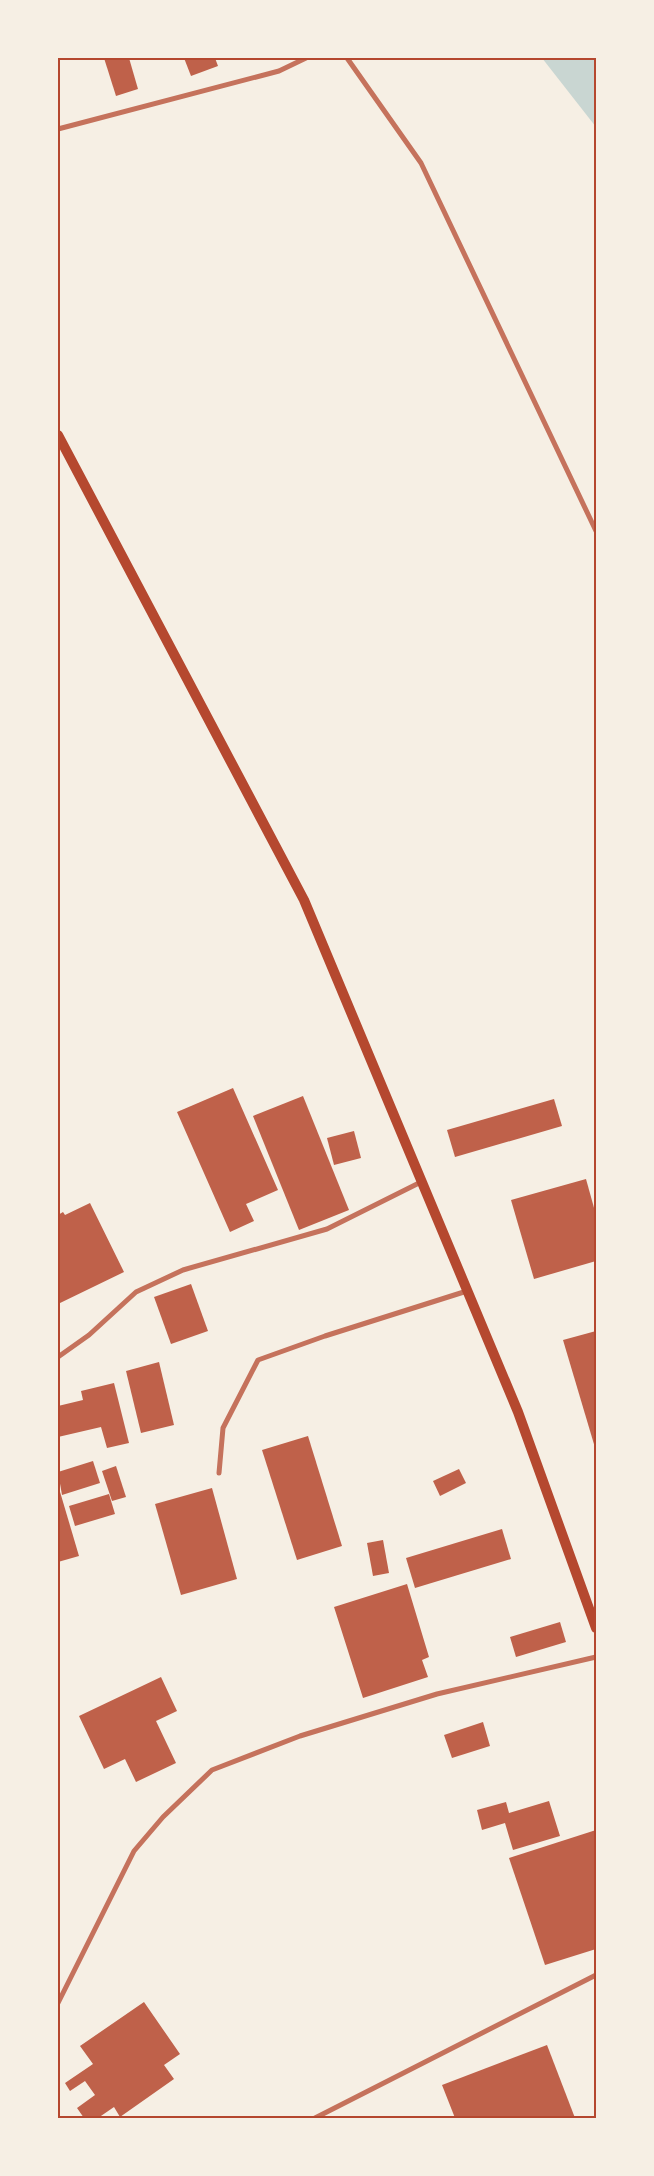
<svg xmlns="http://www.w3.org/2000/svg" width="654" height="2176" font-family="'Roboto Serif',serif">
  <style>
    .water { fill: #c9d6d2 }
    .building { fill: #bf614a }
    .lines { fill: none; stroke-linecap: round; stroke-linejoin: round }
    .minor { stroke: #c5725c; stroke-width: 5 }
    .secondary { stroke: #b5482f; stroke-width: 10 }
    .neatline { fill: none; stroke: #b5482f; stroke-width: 2 }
  </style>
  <rect width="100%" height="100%" fill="#f6efe4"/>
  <path class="water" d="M542,58H596V127Z"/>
  <g class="building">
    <path d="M104,58H129L138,89L116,96Z"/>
    <path d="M184,58H215L218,66L191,76Z"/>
    <path d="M233,1088L278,1190L246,1204L254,1221L230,1232L177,1112Z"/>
    <path d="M303,1096L349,1210L299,1230L253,1116Z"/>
    <path d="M554,1099L562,1126L455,1157L447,1130Z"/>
    <path d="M354,1131L361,1158L334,1165L327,1138Z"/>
    <path d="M586,1179L596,1215V1261L534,1279L511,1200Z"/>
    <path d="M90,1203L124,1272L58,1304V1215L63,1212L65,1215Z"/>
    <path d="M191,1284L208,1331L171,1344L154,1297Z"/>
    <path d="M596,1331V1451L563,1340Z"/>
    <path d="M159,1362L174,1425L141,1433L126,1371Z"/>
    <path d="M114,1383L129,1443L107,1448L101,1427L58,1437V1406L83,1400L81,1391Z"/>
    <path d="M308,1436L342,1546L297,1560L262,1450Z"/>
    <path d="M93,1461L100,1483L62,1495L58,1472Z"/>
    <path d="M116,1466L126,1497L112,1501L102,1471Z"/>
    <path d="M459,1469L466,1483L440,1496L433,1481Z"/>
    <path d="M58,1485L79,1556L58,1562Z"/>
    <path d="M212,1488L237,1579L181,1595L155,1504Z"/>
    <path d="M109,1494L115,1514L75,1526L69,1506Z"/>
    <path d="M502,1529L511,1559L415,1588L406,1558Z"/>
    <path d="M383,1540L389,1573L373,1576L367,1543Z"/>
    <path d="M407,1584L429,1657L422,1660L428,1677L363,1698L334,1607Z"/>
    <path d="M560,1622L566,1642L516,1657L510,1637Z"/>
    <path d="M161,1677L177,1711L156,1721L176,1763L136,1782L125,1759L104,1769L79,1716Z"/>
    <path d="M483,1722L490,1746L452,1758L444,1735Z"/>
    <path d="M549,1801L560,1836L513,1850L505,1823L482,1830L477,1810L506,1802L509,1813Z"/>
    <path d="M596,1830V1949L545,1965L509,1858Z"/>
    <path d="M144,2002L180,2054L164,2065L174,2079L120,2117L114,2107L98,2118H84L77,2108L95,2095L85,2081L70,2091L65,2083L93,2064L80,2046Z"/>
    <path d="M547,2045L575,2118H455L442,2085Z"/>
  </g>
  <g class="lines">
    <g class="minor">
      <path d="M347,58L421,163L596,531"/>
      <path d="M58,129L279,71L306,58"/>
      <path d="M58,1357L89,1335L136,1292L183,1270L327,1229L421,1182"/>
      <path d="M219,1473L223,1428L258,1360L325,1336L467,1291"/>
      <path d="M58,2003L134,1851L163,1817L212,1770L300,1736L437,1694L596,1657"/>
      <path d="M315,2118L596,1975"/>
    </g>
    <path class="secondary" d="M58,435L304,900L518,1412L596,1628"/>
  </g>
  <rect width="654" height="2176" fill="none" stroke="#f6efe4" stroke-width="118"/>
  <rect x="59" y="59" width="536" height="2058" class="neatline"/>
</svg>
